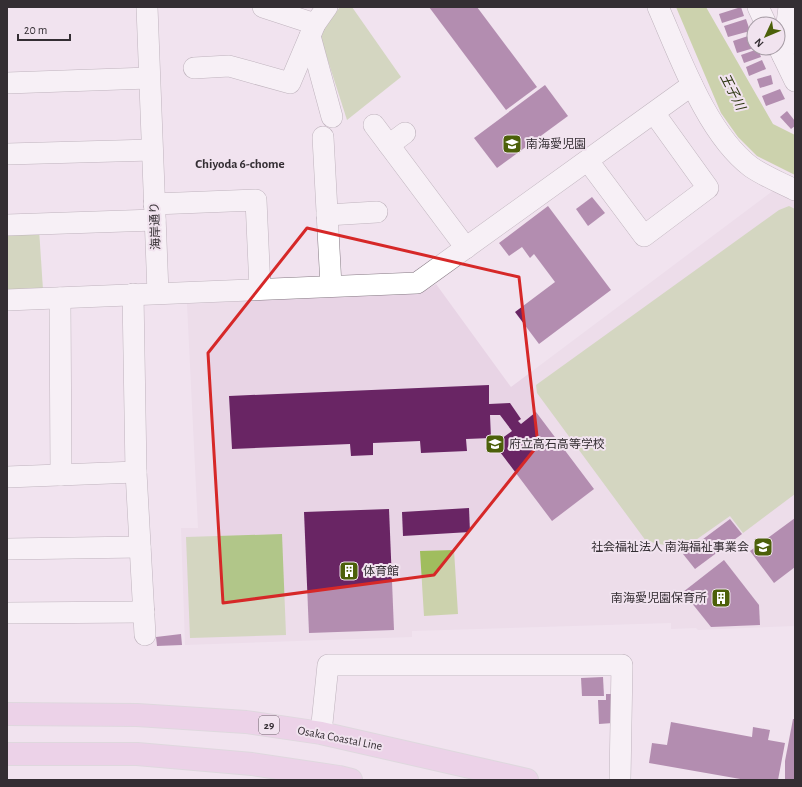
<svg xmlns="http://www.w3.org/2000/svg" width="802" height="787" font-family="'Alegreya Sans','Noto Sans JP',sans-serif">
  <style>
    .built { fill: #e8d4e5 }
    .green { fill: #b1c689 }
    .water { fill: #a0bd5e }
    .building { fill: #692564 }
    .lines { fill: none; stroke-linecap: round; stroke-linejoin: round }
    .minor-casing { stroke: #857983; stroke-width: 22 }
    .major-casing { stroke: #cac9ca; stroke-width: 24 }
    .minor { stroke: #fff; stroke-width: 21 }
    .major { stroke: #e6bde1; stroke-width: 22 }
    .marked { fill: none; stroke: #d62828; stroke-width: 3; stroke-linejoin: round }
    .labels { text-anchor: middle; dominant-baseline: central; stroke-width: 4; stroke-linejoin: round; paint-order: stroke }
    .shield { fill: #f1e3ef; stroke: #6d646b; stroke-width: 1 }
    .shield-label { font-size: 11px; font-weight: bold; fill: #342e33 }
    .poi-label { font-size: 12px; fill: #342e33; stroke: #f1e3ef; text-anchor: start }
    .street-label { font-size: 12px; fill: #342e33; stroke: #f1e3ef }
    .water-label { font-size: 13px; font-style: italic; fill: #2b360e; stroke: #f1e3ef }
    .neighbourhood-label { font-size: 13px; font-weight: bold; fill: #342e33; stroke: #f1e3ef }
  </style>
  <rect width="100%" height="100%" fill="#f1e3ef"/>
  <path class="built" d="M774,190L795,201V626L698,630L696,628L671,629V623L412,631V637L185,645L181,528H198L187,304L424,291L436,284L511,387Z"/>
  <g class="green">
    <path d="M340,7H352L401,77L347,120L321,39L322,31Z"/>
    <path d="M789,206L795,209V494L743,533L730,516L683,549L646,541L537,393L536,385L779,210Z"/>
    <path d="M39,229L43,290H7V230Z"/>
    <path d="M282,534L286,635L190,638L186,537Z"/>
  </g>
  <g class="water">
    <path d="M676,7H706L773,124L795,135V175L757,156L738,137L721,113Z"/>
    <path d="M454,550L458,614L424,616L420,551Z"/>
  </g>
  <g class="building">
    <path d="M429,7H477L537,87L506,110Z"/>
    <path d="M741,7L744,16L722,23L719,14Z"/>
    <path d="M746,19L750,31L728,37L724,26Z"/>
    <path d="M751,35L754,48L737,53L733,41Z"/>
    <path d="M758,49L761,57L744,63L741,55Z"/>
    <path d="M762,60L766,69L749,76L746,67Z"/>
    <path d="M771,75L773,84L760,88L757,79Z"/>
    <path d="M545,85L568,116L497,168L474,138Z"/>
    <path d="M780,89L785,99L766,106L762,96Z"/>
    <path d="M787,111L795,121V126L791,129L780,117Z"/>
    <path d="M592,197L605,213L588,226L576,209Z"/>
    <path d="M548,206L611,290L539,344L515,312L555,282L534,254L530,258L522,247L509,256L499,243Z"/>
    <path d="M489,385V404L510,403L521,419L518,421L521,424L536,412L594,489L552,521L494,444L512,431L500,415H490L491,438L466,439L467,451L421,453L420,441L373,443V455L351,456L350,444L232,449L229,396Z"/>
    <path d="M469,508L470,532L403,536L402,512Z"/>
    <path d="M389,509L394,630L309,633L304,512Z"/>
    <path d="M795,518V567L774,583L750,551Z"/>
    <path d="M730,519L742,534L695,569L683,554Z"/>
    <path d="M724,560L759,605L760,625L711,627L683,592Z"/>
    <path d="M181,634L182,645L157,646L156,637Z"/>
    <path d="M603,677L604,696H582L581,678Z"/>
    <path d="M606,694H612L613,723L599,724L598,700H606Z"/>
    <path d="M793,719H795V780H785V761Z"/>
    <path d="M671,722L752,737L753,727L770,730L768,740L785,743L778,780H746L649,763L652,743L667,745Z"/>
  </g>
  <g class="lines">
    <defs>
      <g id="minor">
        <path d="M147,7L158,293"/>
        <path d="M263,7L315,24"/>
        <path d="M658,7C680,57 707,134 751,167C764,176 781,183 795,190"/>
        <path d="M758,7L766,24"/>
        <path d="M310,36L332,117"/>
        <path d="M778,46L795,81"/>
        <path d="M783,56L789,7"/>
        <path d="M194,68L229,66L290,83L315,24L327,7"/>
        <path d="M7,83L149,78"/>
        <path d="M374,125L466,248"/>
        <path d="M323,137L331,286"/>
        <path d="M389,145L405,133"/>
        <path d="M7,154L152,150"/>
        <path d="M588,161L644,236L708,188L654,113"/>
        <path d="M154,204L256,200L260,289"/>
        <path d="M327,215L377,212"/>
        <path d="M7,225L155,220"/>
        <path d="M133,294L136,472L145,635"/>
        <path d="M60,298L61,475"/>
        <path d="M7,300L417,283L692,85"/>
        <path d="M7,477L136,472"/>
        <path d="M7,549L140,547"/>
        <path d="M7,613L144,612"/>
        <path d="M321,733L328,665H622L620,780"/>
      </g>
      <g id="major">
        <path d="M7,714L137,715L246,722L321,733L527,780"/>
        <path d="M7,754H137L252,764L339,777L351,780"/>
      </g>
    </defs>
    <use href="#minor" class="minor-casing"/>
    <use href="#major" class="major-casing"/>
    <use href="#minor" class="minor"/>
    <use href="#major" class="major"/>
  </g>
  <path d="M0 0H802V787H0ZM307,228L519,277L538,445L434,575L223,603L208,353Z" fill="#f1e3ef" fill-opacity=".55" fill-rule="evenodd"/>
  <path class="marked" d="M307,228L519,277L538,445L434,575L223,603L208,353Z"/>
  <defs>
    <symbol id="school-square" viewBox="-11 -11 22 22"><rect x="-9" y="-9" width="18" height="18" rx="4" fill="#4c600a" stroke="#f1e3ef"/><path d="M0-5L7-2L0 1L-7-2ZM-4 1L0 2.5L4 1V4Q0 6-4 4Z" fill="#fff"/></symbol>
    <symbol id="building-square" viewBox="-11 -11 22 22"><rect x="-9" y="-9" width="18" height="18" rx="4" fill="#4c600a" stroke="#f1e3ef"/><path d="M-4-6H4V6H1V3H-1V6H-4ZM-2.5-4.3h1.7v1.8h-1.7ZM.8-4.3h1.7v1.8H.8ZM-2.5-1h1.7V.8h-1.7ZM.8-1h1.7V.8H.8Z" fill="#fff"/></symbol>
  </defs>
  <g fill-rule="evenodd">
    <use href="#school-square" x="501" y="133" width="22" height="22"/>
    <use href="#school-square" x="484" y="433" width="22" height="22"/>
    <use href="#school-square" x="752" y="536" width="22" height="22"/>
    <use href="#building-square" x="338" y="560" width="22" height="22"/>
    <use href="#building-square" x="710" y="587" width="22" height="22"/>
  </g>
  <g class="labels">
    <rect class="shield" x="259" y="716" width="20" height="18" rx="3"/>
    <g class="shield-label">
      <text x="269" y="725">29</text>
    </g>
    <g class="poi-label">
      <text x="526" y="144">南海愛児園</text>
      <text x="509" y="444">府立高石高等学校</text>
      <text x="749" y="547" text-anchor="end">社会福祉法人 南海福祉事業会</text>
      <text x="363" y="571">体育館</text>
      <text x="707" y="598" text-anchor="end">南海愛児園保育所</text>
    </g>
    <g class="street-label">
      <text transform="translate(155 226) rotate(-92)">海岸通り</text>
      <text transform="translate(340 738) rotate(11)">Osaka Coastal Line</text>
    </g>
    <g class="water-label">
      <text transform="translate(732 92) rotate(63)">王子川</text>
    </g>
    <g class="neighbourhood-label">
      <text x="240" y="164">Chiyoda 6-chome</text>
    </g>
  </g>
  <rect width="802" height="787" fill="none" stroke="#342e33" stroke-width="16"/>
  <g transform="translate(766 36) rotate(226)"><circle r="19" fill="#f1e3ef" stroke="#a59ba4"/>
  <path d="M0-3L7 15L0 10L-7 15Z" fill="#4c600a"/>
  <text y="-6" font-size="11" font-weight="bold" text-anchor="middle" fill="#342e33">N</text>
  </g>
  <path d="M18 34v6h52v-6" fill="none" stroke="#342e33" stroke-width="2"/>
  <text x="24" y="34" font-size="12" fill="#342e33" stroke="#f1e3ef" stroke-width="3" paint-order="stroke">20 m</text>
</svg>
